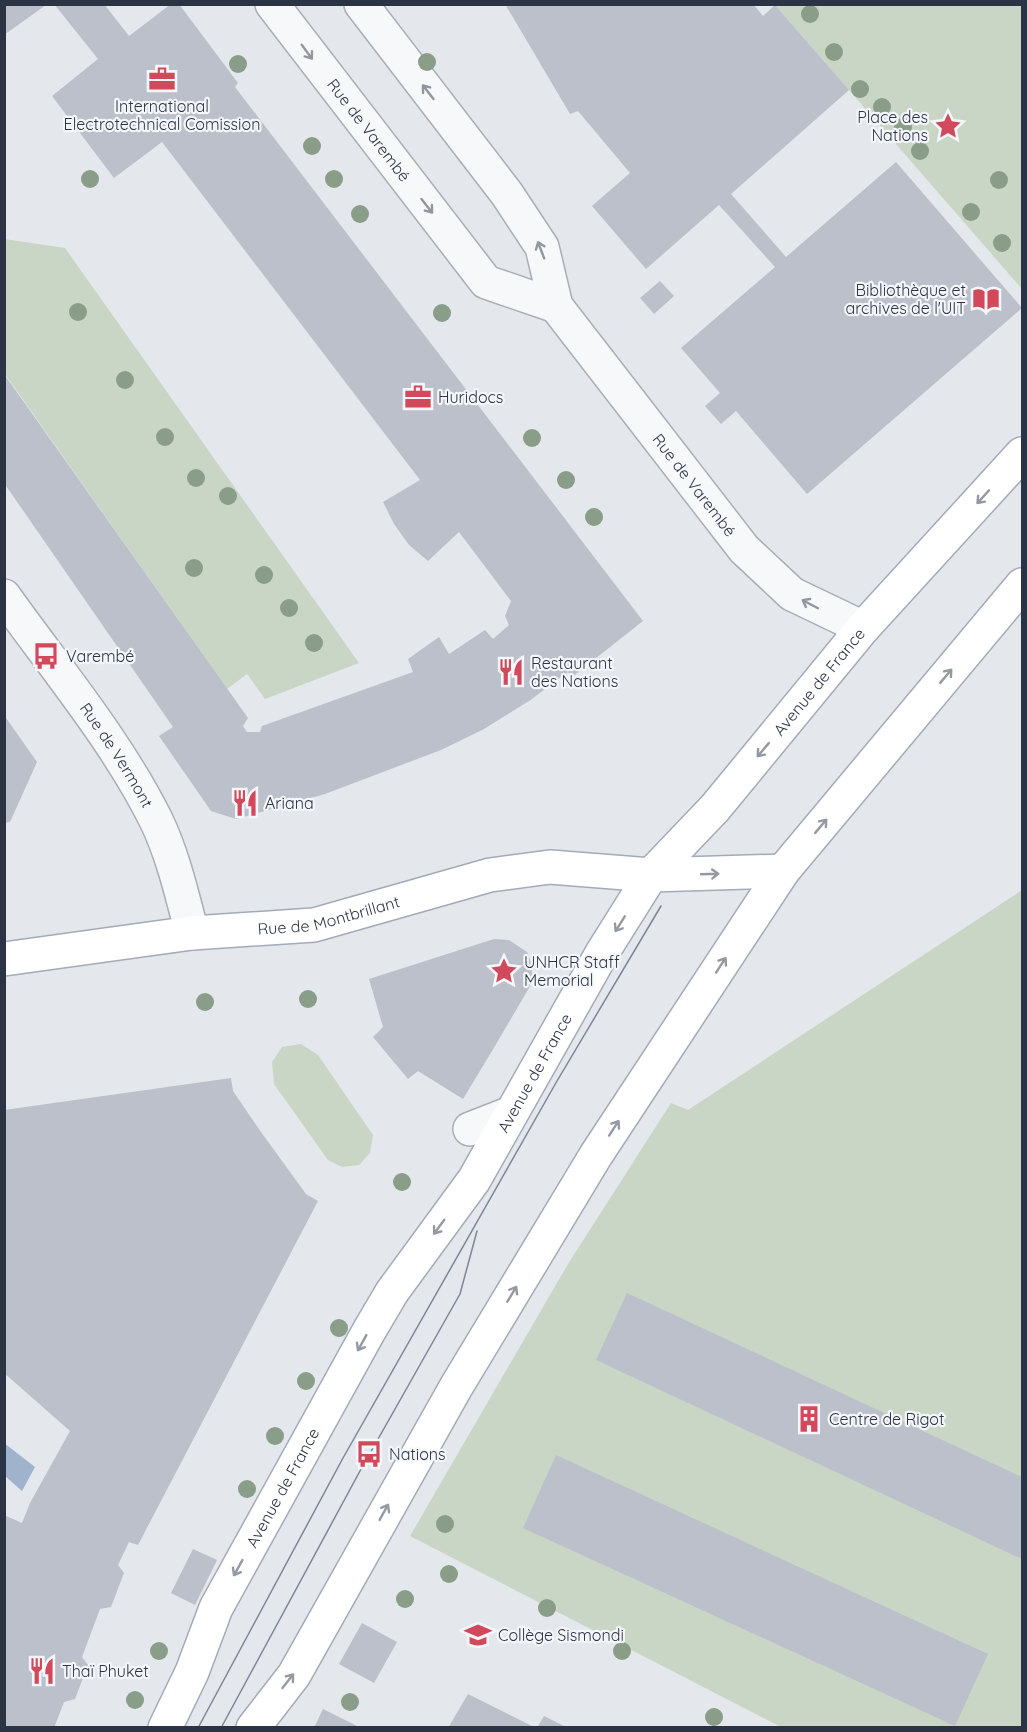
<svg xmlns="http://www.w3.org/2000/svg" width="1027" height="1732" font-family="Quicksand,sans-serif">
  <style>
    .green { fill: #c9d6c5 }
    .water { fill: #9fb4cc }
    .building { fill: #bbc0ca }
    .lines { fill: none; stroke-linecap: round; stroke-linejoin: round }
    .minor-casing { stroke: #a9aeb7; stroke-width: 36 }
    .major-casing { stroke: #a3abb8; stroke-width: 36 }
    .minor { stroke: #f7f8fa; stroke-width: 33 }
    .major { stroke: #fff; stroke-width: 33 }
    .tram { stroke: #7d8696; stroke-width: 1.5 }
    .tree { fill: #899d89 }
    .oneway { stroke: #9196a0 }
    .oneway2 { stroke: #959aa2 }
    .labels { text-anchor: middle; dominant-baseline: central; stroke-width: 4.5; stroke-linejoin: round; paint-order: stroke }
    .poi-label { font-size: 16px; fill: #2b3445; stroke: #f4f6f9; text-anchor: start }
    .street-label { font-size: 16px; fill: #2b3445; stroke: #f4f6f9 }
  </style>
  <rect width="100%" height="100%" fill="#e4e7ec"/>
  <g class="green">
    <path d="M775,5H1022V289Z"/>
    <path d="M4,239L65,248L359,663L265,699L247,674L227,689L5,374Z"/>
    <path d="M1022,890V1727H781L410,1536L568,1264L671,1103L688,1110Z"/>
    <path d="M301,1044L318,1055L373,1135L370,1153L359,1165L342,1167L328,1160L274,1084L272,1062L282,1047Z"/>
  </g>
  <path class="water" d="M4,1443L35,1467L22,1491L5,1476Z"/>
  <g class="building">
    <path d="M54,4H104L129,36L171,4H179L238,83L235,87L643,621L572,677L568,672L529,701L484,729L441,750L325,794L236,819L211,811L159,736L173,727L4,483V374L248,718L243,726L247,732H260L262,726L413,672L408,659L439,637L449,654L485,630L493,639L509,625L505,616L511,601L459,532L428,561L409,545L394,524L383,502L420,480L162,142L114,178L52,96L98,59Z"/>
    <path d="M505,4H753L763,16L775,5L849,90L731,194L786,257L896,162L1022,308L807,494L736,411L721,424L705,406L720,393L681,348L775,267L719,205L646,269L592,206L630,173L578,111L570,114Z"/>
    <path d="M4,5H46L4,35Z"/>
    <path d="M660,281L674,296L654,314L640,298Z"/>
    <path d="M4,715L37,762L10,822L4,823Z"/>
    <path d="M494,939L509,940L527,952L531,962L532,975L529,988L492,1051L463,1099L418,1071L408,1079L373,1037L383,1027L369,979Z"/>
    <path d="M231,1078L233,1091L261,1132L306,1194L318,1201L138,1545L129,1542L118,1565L124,1573L111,1607L100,1609L82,1657L88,1665L75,1699L64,1702L54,1728H4V1515L22,1523L30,1503L70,1431L4,1373V1110Z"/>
    <path d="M627,1293L1022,1477V1559L596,1360Z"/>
    <path d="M556,1455L988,1654L955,1726L523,1528Z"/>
    <path d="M193,1549L217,1560L195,1605L171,1593Z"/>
    <path d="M362,1623L397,1642L374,1683L339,1664Z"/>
    <path d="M468,1694L536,1728H448Z"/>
    <path d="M323,1709L361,1728H314Z"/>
    <path d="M544,1716L568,1728H537Z"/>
  </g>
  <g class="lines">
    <defs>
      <g id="minor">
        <path id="s1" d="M272,4L486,282L556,306"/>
        <path id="s2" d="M361,4L507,194L542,247L556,306L744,549L792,594L863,628"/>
        <path id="s3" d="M4,596C56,669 116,740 156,820C173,855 182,895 192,933"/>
        <path d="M470,1129L511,1113"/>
      </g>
      <g id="major">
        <path id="s4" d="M4,959L192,933L314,925L490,875L550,867L651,875L783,871"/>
        <path id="s5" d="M165,1728L192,1672L216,1608L369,1331L392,1292L474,1180L602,953L651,875L715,808L863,628L1022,454"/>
        <path d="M253,1728L294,1675L456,1387L596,1155L783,871L1022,585"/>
      </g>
    </defs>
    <use href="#minor" class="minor-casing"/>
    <use href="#major" class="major-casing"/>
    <use href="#minor" class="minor"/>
    <use href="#major" class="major"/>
    <g class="tram">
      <path d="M198,1728L343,1458L557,1081L661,906"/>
      <path d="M221,1728L360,1471L460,1294L477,1231"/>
    </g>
  </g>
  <g class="tree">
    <circle cx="810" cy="14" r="9"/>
    <circle cx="834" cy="52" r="9"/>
    <circle cx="427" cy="62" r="9"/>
    <circle cx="238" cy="64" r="9"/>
    <circle cx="860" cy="89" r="9"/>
    <circle cx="882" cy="107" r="9"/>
    <circle cx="903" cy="127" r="9"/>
    <circle cx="312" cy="146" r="9"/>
    <circle cx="920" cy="151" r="9"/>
    <circle cx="90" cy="179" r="9"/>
    <circle cx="334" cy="179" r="9"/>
    <circle cx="999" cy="180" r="9"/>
    <circle cx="971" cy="212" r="9"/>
    <circle cx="360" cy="214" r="9"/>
    <circle cx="1002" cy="243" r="9"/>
    <circle cx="78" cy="312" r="9"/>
    <circle cx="442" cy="313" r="9"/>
    <circle cx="125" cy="380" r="9"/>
    <circle cx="165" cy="437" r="9"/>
    <circle cx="532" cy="438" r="9"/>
    <circle cx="196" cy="478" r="9"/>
    <circle cx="566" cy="480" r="9"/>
    <circle cx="228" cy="496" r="9"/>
    <circle cx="594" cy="517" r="9"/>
    <circle cx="194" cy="568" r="9"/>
    <circle cx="264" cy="575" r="9"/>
    <circle cx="289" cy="608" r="9"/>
    <circle cx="314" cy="643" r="9"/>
    <circle cx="308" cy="999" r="9"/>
    <circle cx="205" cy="1002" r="9"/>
    <circle cx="402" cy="1182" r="9"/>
    <circle cx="339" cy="1328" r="9"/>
    <circle cx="306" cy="1381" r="9"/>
    <circle cx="275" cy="1436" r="9"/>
    <circle cx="247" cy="1489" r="9"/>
    <circle cx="445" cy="1524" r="9"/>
    <circle cx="449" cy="1574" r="9"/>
    <circle cx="405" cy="1599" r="9"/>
    <circle cx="547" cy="1608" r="9"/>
    <circle cx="159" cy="1651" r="9"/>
    <circle cx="622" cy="1651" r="9"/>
    <circle cx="135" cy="1700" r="9"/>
    <circle cx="350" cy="1702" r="9"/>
    <circle cx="714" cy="1717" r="9"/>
  </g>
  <defs><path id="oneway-shaft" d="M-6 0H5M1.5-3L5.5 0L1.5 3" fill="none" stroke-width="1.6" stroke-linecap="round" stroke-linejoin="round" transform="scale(1.5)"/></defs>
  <g class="oneway">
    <use href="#oneway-shaft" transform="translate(307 52) rotate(54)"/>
    <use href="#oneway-shaft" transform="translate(428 92) rotate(-128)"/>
    <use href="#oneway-shaft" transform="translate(427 206) rotate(52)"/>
    <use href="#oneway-shaft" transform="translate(541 250) rotate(-111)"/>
    <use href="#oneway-shaft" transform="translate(810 604) rotate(-152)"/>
  </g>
  <g class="oneway2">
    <use href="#oneway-shaft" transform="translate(983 497) rotate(132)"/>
    <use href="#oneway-shaft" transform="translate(946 676) rotate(-50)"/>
    <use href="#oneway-shaft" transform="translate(763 750) rotate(130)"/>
    <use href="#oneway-shaft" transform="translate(821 826) rotate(-50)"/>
    <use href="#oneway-shaft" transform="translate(710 874) rotate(-2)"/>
    <use href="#oneway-shaft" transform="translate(620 924) rotate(122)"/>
    <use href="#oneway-shaft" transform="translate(721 965) rotate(-57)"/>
    <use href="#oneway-shaft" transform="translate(614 1128) rotate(-57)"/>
    <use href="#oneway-shaft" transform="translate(439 1227) rotate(126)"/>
    <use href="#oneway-shaft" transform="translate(512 1294) rotate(-59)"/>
    <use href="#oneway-shaft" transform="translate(362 1343) rotate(119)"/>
    <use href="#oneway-shaft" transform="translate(384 1512) rotate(-61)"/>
    <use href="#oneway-shaft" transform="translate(238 1568) rotate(119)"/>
    <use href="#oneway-shaft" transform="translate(288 1681) rotate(-52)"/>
  </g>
  <defs>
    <symbol id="office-bare" viewBox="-9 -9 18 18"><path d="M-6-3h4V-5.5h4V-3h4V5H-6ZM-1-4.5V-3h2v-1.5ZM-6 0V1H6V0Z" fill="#d1495b" stroke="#f4f6f9" stroke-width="2.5" paint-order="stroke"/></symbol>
    <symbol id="sight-bare" viewBox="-9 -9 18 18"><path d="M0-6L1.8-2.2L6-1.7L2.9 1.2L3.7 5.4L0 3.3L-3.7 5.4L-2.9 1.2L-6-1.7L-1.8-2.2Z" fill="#d1495b" stroke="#f4f6f9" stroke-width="2.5" paint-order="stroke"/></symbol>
    <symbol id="library-bare" viewBox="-9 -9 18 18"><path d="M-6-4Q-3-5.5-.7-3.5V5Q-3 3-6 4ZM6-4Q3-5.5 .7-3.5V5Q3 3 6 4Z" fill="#d1495b" stroke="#f4f6f9" stroke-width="2.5" paint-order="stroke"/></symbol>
    <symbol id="bus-bare" viewBox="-9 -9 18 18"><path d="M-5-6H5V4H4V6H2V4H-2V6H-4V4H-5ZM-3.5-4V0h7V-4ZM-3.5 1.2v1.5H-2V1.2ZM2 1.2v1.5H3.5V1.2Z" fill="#d1495b" stroke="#f4f6f9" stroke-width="2.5" paint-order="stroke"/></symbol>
    <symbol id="restaurant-bare" viewBox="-9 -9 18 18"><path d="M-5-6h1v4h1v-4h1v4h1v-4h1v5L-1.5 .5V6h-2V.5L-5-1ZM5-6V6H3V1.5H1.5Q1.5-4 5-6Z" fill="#d1495b" stroke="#f4f6f9" stroke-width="2.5" paint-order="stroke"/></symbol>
    <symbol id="building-bare" viewBox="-9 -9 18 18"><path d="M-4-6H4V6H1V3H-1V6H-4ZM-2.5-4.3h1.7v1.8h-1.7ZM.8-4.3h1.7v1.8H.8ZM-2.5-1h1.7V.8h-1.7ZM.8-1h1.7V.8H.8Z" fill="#d1495b" stroke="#f4f6f9" stroke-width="2.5" paint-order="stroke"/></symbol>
    <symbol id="school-bare" viewBox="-9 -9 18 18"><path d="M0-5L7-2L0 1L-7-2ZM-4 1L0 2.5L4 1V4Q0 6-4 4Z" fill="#d1495b" stroke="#f4f6f9" stroke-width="2.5" paint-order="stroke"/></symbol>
  </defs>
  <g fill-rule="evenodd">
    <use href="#office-bare" x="143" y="60" width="38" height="38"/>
    <use href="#sight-bare" x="929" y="107" width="38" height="38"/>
    <use href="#library-bare" x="967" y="280" width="38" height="38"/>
    <use href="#office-bare" x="399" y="378" width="38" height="38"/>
    <use href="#bus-bare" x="27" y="637" width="38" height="38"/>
    <use href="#restaurant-bare" x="492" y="653" width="38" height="38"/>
    <use href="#restaurant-bare" x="226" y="784" width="38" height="38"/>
    <use href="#sight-bare" x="485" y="952" width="38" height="38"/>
    <use href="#building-bare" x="790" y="1400" width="38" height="38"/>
    <use href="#bus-bare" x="350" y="1435" width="38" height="38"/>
    <use href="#school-bare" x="459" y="1616" width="38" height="38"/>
    <use href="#restaurant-bare" x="23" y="1652" width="38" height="38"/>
  </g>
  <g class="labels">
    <g class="poi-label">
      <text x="162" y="106" text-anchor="middle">International<tspan x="162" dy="18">Electrotechnical Comission</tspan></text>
      <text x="928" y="117" text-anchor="end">Place des<tspan x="928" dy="18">Nations</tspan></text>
      <text x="966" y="290" text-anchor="end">Bibliothèque et<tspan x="966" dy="18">archives de l'UIT</tspan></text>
      <text x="438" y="397">Huridocs</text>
      <text x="66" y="656">Varembé</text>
      <text x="531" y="663">Restaurant<tspan x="531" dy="18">des Nations</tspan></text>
      <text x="265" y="803">Ariana</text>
      <text x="524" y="962">UNHCR Staff<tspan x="524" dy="18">Memorial</tspan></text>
      <text x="829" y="1419">Centre de Rigot</text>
      <text x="389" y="1454">Nations</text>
      <text x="498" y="1635">Collège Sismondi</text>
      <text x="62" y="1671">Thaï Phuket</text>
    </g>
    <g class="street-label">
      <text stroke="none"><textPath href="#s1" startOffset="159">Rue de Varembé</textPath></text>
      <text stroke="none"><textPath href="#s2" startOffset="590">Rue de Varembé</textPath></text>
      <text stroke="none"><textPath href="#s5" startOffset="1240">Avenue de France</textPath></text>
      <text stroke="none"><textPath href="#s3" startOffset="195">Rue de Vermont</textPath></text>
      <text stroke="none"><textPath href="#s4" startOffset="328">Rue de Montbrillant</textPath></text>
      <text stroke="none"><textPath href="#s5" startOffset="754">Avenue de France</textPath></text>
      <text stroke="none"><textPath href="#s5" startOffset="268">Avenue de France</textPath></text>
    </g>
  </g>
  <rect width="1027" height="1732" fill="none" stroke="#2b3445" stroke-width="12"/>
</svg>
